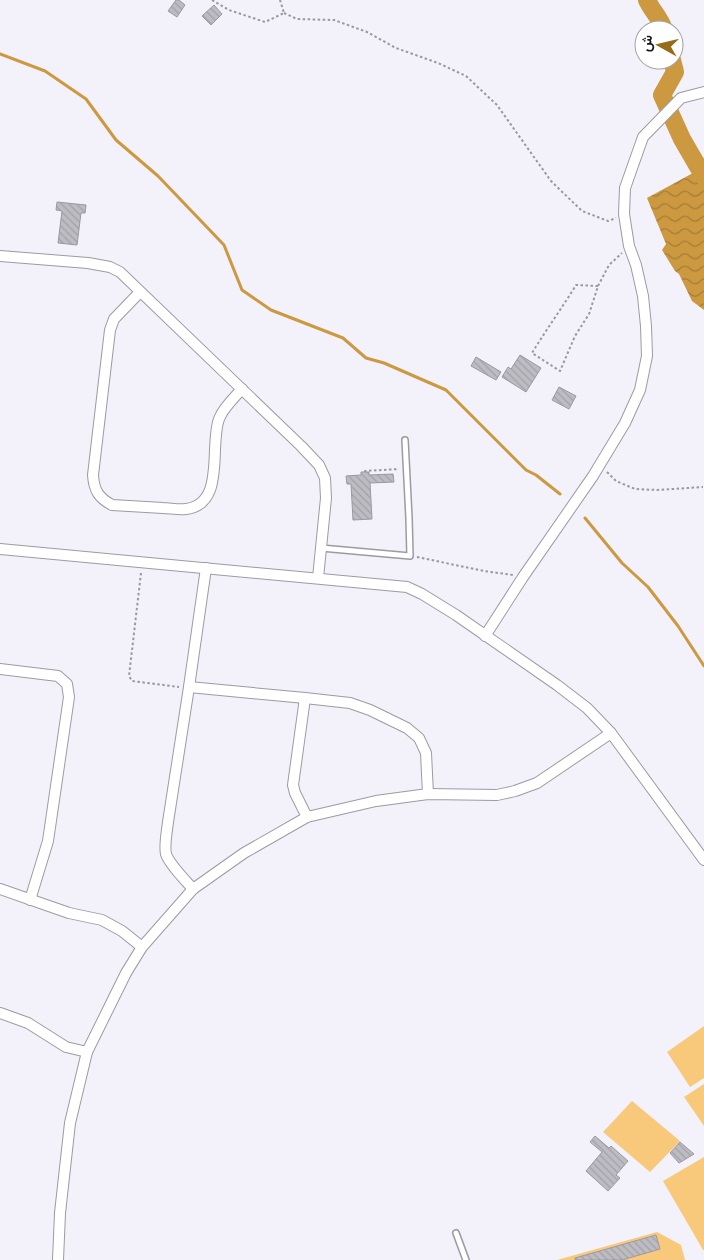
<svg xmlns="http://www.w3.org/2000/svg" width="704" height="1260" font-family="Raleway,Vazirmatn,sans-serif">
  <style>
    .park { fill: #f9c97b }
    .water { fill: url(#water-waves) }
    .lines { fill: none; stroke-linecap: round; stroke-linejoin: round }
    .stream { stroke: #cc9941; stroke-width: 3 }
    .river { stroke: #cc9941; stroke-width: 18 }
    .building { fill: url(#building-back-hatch); stroke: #9b99a0 }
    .service-casing { stroke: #9d9ba2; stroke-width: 8 }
    .minor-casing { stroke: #9d9ba2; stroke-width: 12 }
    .path { stroke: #99989e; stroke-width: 2; stroke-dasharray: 2.5 2.5; stroke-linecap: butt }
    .service { stroke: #fff; stroke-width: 5 }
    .minor { stroke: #fff; stroke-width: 10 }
  </style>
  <defs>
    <pattern id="water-waves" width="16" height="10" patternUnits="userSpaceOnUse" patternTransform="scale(1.25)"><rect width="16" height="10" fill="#cc9941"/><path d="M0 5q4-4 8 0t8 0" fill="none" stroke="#a57c36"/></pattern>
    <pattern id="building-back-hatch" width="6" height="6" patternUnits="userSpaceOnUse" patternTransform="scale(1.25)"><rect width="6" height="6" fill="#bebcc3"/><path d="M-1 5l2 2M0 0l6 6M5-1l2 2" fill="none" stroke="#a3a1a7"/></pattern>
  </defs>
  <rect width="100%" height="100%" fill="#f3f1f9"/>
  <g class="park">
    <path d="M704,1026V1078L690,1087L667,1052Z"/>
    <path d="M704,1084V1126L684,1097Z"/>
    <path d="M632,1101L680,1141L650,1172L603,1132Z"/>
    <path d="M704,1157V1250H703L663,1181Z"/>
    <path d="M657,1232L681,1245L685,1260H557Z"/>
  </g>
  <path class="water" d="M704,167V310L692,301L679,274L675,271L662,250L666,244L647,198Z"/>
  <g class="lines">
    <g class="stream">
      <path d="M0,54L45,71L86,99L116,140L158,176L224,245L242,290L271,310L343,338L366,358L384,363L446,390L526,470L536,475L560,494"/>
      <path d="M585,518L622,563L648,587L678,626L704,666"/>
    </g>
    <g class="river">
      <path d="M647,0C652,11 661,19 664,30"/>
      <path d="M672,60L675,72L662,95L682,139L704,177"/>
    </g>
  </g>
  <g class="building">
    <path d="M176,0H179L185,5L177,17L168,11Z"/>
    <path d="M214,5L222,14L211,25L202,16Z"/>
    <path d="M57,202L86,205L85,213H81L77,245L58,243L62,211L56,210Z"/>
    <path d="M520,355L541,368L526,392L502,377L508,367L511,369Z"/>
    <path d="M476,357L501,372L496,380L471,366Z"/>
    <path d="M559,387L576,396L569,409L552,400Z"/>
    <path d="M361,472H369V475L393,474L394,482L370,483L372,519L353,520L351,484H347L346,476L361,475Z"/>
    <path d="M595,1136L609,1148L611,1146L628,1161L616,1175L620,1178L608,1191L586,1171L602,1152L590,1142Z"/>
    <path d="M680,1142L694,1154L679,1163L670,1153Z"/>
    <path d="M656,1235L660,1249L622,1260H575V1258Z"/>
  </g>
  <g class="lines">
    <defs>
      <g id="service">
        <path d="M321,548L410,556L409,518L405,440"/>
        <path d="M456,1233L466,1260"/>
      </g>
      <g id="minor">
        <path d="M0,256L88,263L110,267L120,272L301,446L319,465L325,478L326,498L318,578"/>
        <path d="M140,292L114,319L110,330L93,475C94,491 99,498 112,505C129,506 146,507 163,508C170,508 178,510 186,509C226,504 209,446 219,419C223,408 234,398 242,389"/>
        <path d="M0,549L407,587L422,594L456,615L557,685L587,708L611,733L704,860"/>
        <path d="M485,636L523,577L593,476L625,423L640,390L647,356L646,326L643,296L636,265L629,246L624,214L625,188L643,137L681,98L704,92"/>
        <path d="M0,669L58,676L67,684L69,697L48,841L30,900"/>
        <path d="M189,687L305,698L350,703L370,710L407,728L419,738L426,753L428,794"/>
        <path d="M305,698L293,785L295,793L307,817"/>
        <path d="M0,889L69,913L102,920L122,931L142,947"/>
        <path d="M193,889C186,881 169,864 166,854C164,846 167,831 168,822L189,687L206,568"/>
        <path d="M0,1013L28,1023L66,1047L87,1052"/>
        <path d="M58,1260L60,1213L70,1123L87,1052L126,973L142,947L193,889L244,853L307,817L376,801L428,794L497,795L515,791L537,783L611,733"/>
      </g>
    </defs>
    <use href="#service" class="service-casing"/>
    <use href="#minor" class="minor-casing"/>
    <g class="path">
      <path d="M212,0L229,10L265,22L284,13L280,0"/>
      <path d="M284,13L297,19L334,20L367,32L396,48L438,63L466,76L497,105L551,181L582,211L608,221L616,218"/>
      <path d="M598,286L576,285C562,308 546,330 532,353L560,371L575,336L589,314L598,286L609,265L622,253"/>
      <path d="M365,472V471L399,469"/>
      <path d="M607,472L616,481L635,489L657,490L703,487"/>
      <path d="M417,557L484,571L513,575"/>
      <path d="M141,573L129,676L132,681L179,687"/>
    </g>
    <use href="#service" class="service"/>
    <use href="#minor" class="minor"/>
  </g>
  <g transform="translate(659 45) rotate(278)"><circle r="24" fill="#ffffff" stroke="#a3a3a4"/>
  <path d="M0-4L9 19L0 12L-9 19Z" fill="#976b18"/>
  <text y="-8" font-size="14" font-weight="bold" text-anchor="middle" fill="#1a191c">ش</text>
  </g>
</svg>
